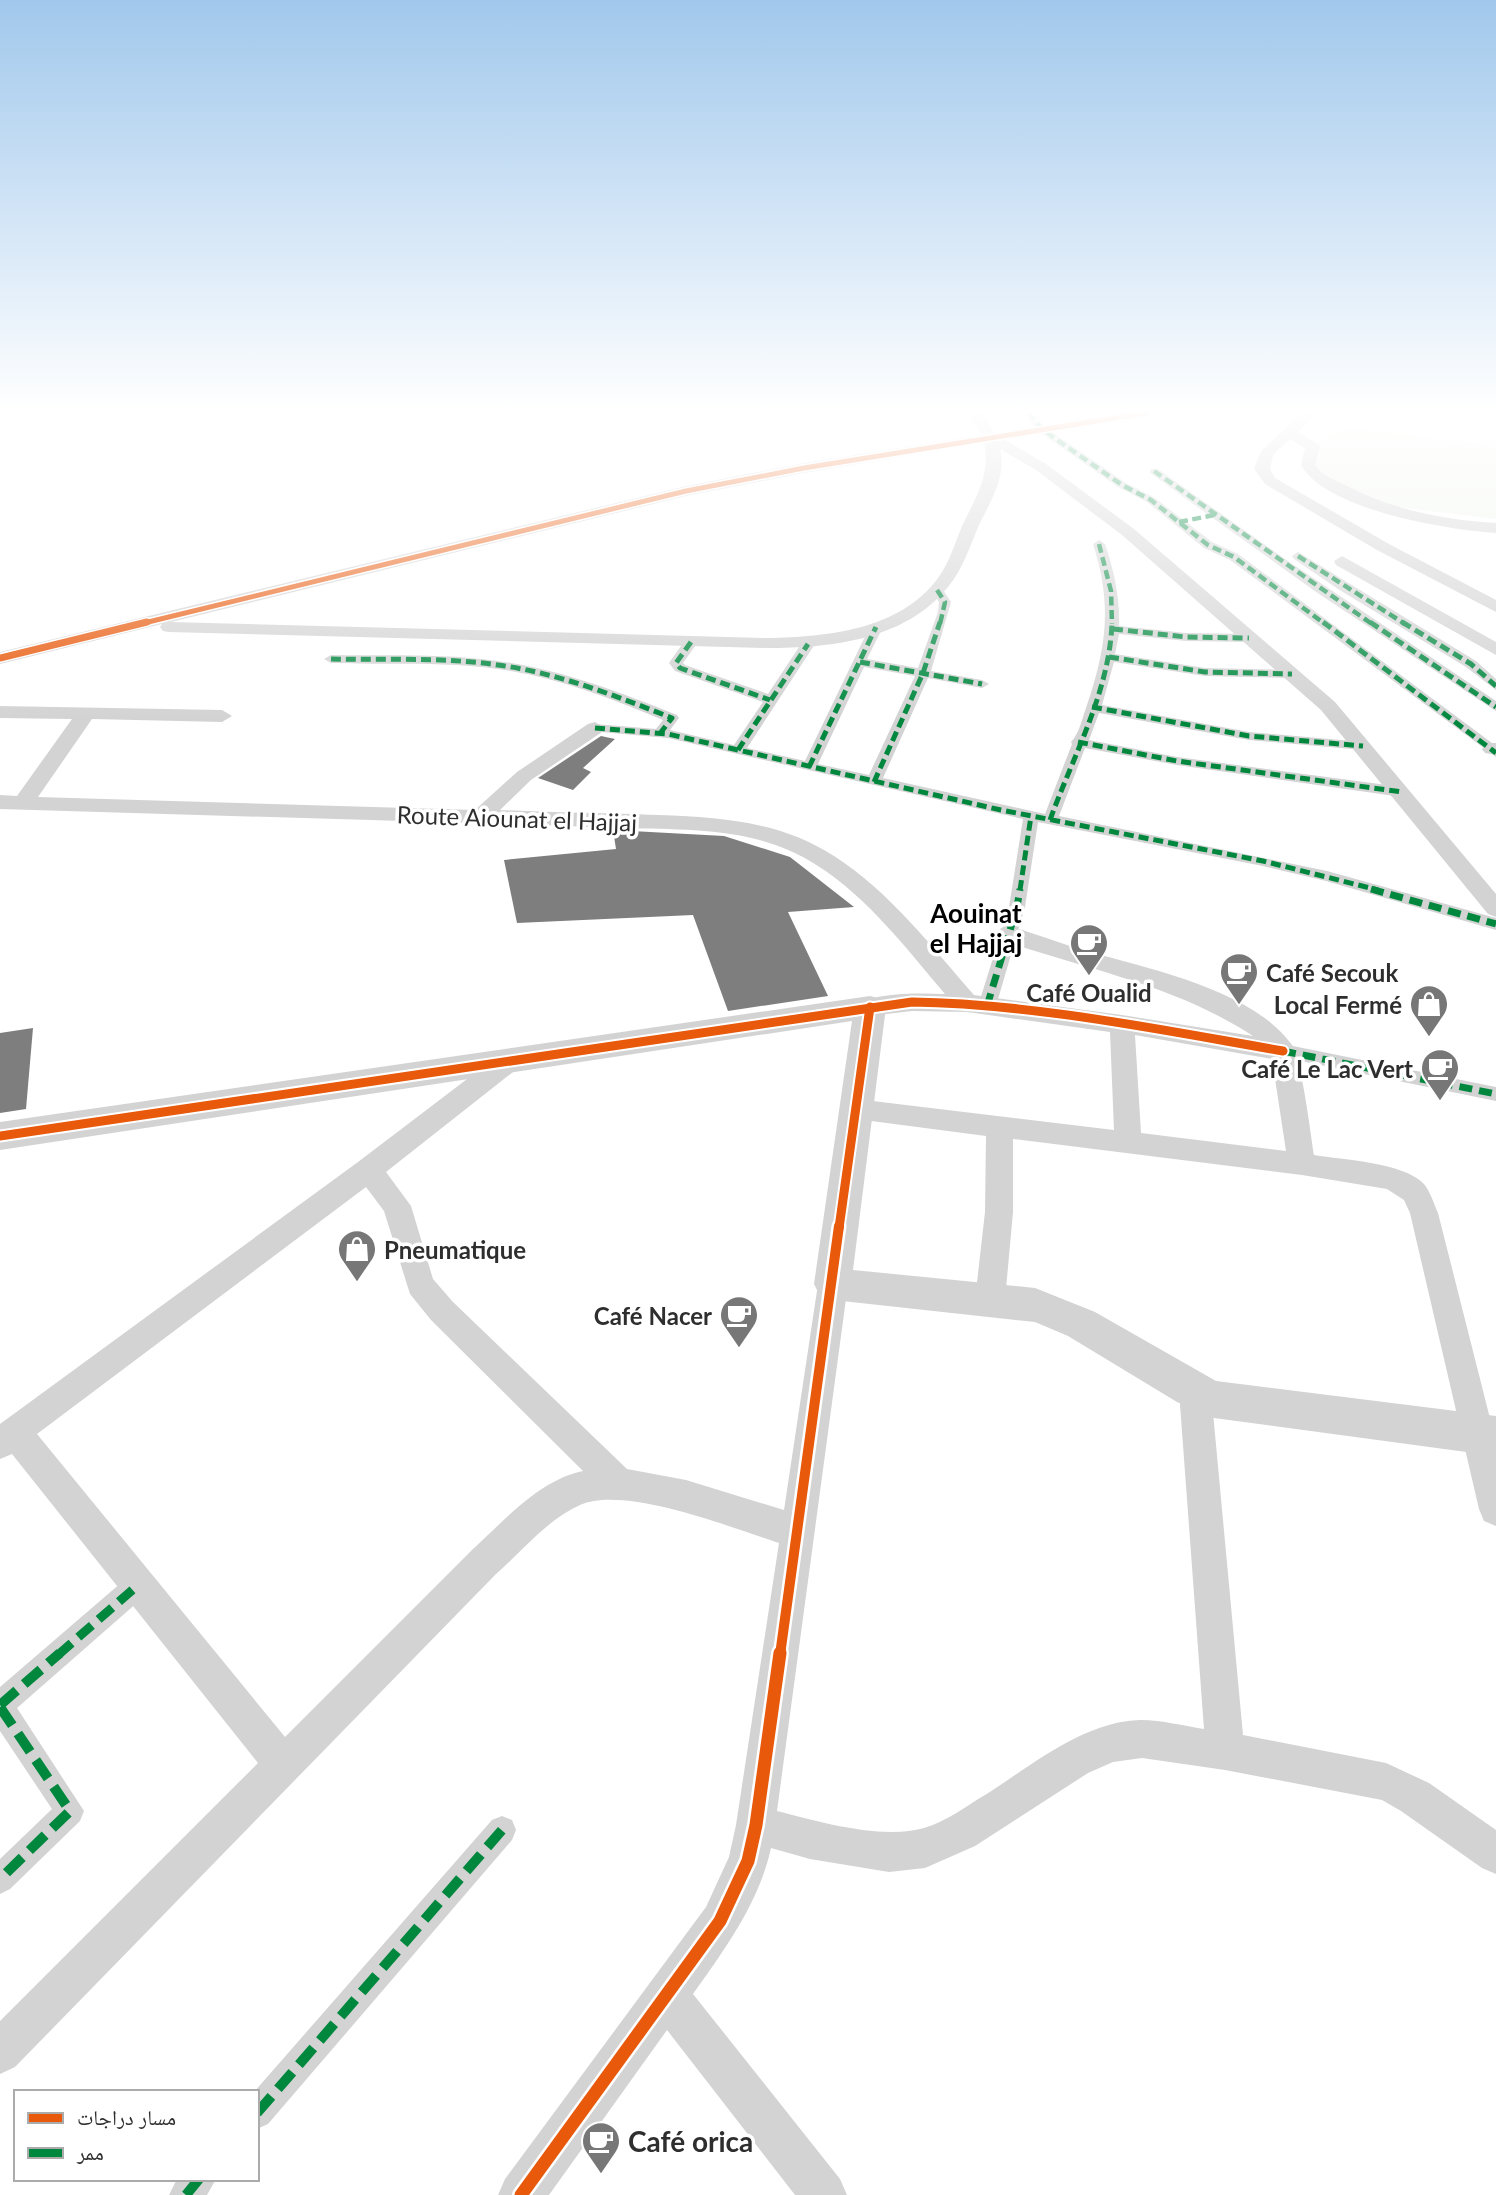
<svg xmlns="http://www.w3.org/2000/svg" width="1496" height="2195" font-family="Lato,'Noto Naskh Arabic',sans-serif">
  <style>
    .green { fill: #f0f5eb }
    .building { fill: #7e7e7e }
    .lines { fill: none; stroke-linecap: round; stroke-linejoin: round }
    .pedestrian { fill: #d3d3d3; fill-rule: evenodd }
    .minor { fill: #d3d3d3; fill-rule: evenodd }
    .tertiary { fill: #d3d3d3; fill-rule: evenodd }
    .quiet-far4 { stroke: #00873e; stroke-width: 4.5; stroke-dasharray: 9 4.5; stroke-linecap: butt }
    .quiet-far3 { stroke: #00873e; stroke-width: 5; stroke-dasharray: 10 5; stroke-linecap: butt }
    .quiet-far2 { stroke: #00873e; stroke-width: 7; stroke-dasharray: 13 7; stroke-linecap: butt }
    .quiet-far1 { stroke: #00873e; stroke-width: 9; stroke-dasharray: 18 9; stroke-linecap: butt }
    .quiet { stroke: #00873e; stroke-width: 10; stroke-dasharray: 22 10; stroke-linecap: butt }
    .cycleway-far4-casing { stroke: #fff; stroke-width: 8 }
    .cycleway-far3-casing { stroke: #fff; stroke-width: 10 }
    .cycleway-far2-casing { stroke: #fff; stroke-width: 13 }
    .cycleway-far1-casing { stroke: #fff; stroke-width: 15 }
    .cycleway-casing { stroke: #fff; stroke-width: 18 }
    .cycleway-far4 { stroke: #e8590c; stroke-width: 5 }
    .cycleway-far3 { stroke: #e8590c; stroke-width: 7 }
    .cycleway-far2 { stroke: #e8590c; stroke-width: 9 }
    .cycleway-far1 { stroke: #e8590c; stroke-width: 10 }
    .cycleway { stroke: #e8590c; stroke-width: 13 }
    .labels { text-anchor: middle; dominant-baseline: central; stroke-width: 7; stroke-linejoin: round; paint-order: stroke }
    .street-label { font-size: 24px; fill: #2e2e2e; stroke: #fff }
    .poi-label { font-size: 24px; font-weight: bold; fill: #2e2e2e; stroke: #fff; text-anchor: end }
    .neighbourhood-label { font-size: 26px; font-weight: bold; fill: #000; stroke: #fff }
    .near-poi-label { font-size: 28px; font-weight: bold; fill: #2e2e2e; stroke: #fff; text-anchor: start }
  </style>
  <rect width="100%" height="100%" fill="#fff"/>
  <path class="green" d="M1344,429C1394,430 1447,447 1496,440V519L1397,507L1344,486L1306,465L1311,447Z"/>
  <g class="building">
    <path d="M601,736L615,739L583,768L591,772L573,790L538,778Z"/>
    <path d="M613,830L724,836L790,857L854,907L788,912L828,996L728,1011L693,915L517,923L504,860L616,849Z"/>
    <path d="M33,1028L26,1109L0,1113V1033Z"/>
  </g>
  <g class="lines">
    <g class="pedestrian">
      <path d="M1023,413H1033L1047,428L1126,483L1155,498L1212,542L1238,554L1496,746V757L1230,560L1204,548L1147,502L1118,487L1039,432Z"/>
      <path d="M1150,469H1158L1285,559L1496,701V711L1319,594L1150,473Z"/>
      <path d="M1099,540L1105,544C1114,571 1120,597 1119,626L1186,633L1249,634L1256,638L1249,642L1186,641L1119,634L1115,654L1205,668L1292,670L1299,674L1292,678L1205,676L1114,662L1102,705L1249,732L1363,742L1370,746L1363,750L1249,740L1099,713L1089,740L1177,757L1402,787L1410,792L1402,797L1177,765L1085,748L1059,816L1327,871L1496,918V930L1326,881L1263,866L1038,822L1025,907L996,1006L993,1011H981L978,1006L1009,907L1023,819L668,738L590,731L588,728L590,725L595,724L656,729L663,720C610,698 556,677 498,669C443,661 387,665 331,663L324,659L331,655C386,656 442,653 497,661C560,669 619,692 677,715L679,718L670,730L734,745L763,702L675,671L669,663L671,660L686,639H696L698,642L683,663L685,665L768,694L803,641L808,640L815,644L747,748L805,761L871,624L876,623L883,627L867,659L918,668L938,612L939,602L931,590L937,586L941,587L951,602L931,671L982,680L989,684L982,688L928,678L883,778L1045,814L1072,744L1071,742C1079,734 1082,719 1086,708C1106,649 1113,606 1093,544ZM864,667L915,676L869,775L818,764Z"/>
      <path d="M1298,552L1476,661L1496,679V690L1466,667L1338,589L1294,559L1292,556Z"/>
      <path d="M1283,1044L1496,1087V1101L1276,1056L1274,1051L1276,1046Z"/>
      <path d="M138,1572L147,1576L151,1585L147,1594L17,1708L84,1811L80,1821L10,1889L0,1894V1859L52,1809L0,1731V1687L129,1576Z"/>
      <path d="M502,1816L512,1820L516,1830L512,1840L268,2124L257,2129V2092H254L492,1820Z"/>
      <path d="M177,2179H216L207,2195H169Z"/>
    </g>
    <g class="minor">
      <path d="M969,413H983L994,433L1122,413H1153L1146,417L1005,440L1046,464L1134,529L1335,702L1496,894V917L1488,914L1321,710L1122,535L1036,470L1000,449C1007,476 990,502 979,525C970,546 963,569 948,587C905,640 831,648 767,648L169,632L163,631L160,627L162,624L0,664V652L686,486L804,463L981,435ZM984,443C991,474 976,497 963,524C955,542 950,562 938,578C900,630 827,637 767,638L171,622L686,496L804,473Z"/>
      <path d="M1302,413H1317L1298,432L1318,444L1320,447L1315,465C1322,475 1336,481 1347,486C1394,510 1444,520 1496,523V533C1448,530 1326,510 1301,465L1305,448L1290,439L1273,455L1270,469L1275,478L1389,544L1496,600V612L1377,550L1265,484L1254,469L1261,451Z"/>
      <path d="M1342,556L1496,642V655L1336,565L1334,561Z"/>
      <path d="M0,706L222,710L232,716L222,722L92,719L38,797L475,810L517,772L588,724L595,722L605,728L602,732L531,780L500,810C544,812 589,813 633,814C703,817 773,816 834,856C890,892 931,946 974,995L1122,1015L1253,1036C1175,985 1088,970 1001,940L997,934L1001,928L1009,926C1033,933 1056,942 1080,949C1144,968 1251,988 1292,1045C1301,1057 1311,1135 1314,1155C1343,1160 1403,1162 1424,1184C1430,1191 1434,1204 1438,1213L1496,1442V1526L1484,1521L1479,1509L1410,1213L1404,1200L1387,1189L1302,1175L1013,1139V1212L1005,1300L1001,1309L990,1313L979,1309L975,1300L985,1212L986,1136L856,1119L847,1116L843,1109L847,1102L856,1099L1114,1130L1110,1032L967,1012L912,1011L870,1016L861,1013L858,1007L861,1001C888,993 917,993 945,994C906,948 869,899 818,866C759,827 692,830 624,828C578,826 532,825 486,823L478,826L470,823L0,809V795L17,796L72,719L0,718ZM1135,1035L1272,1059L1286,1151L1141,1133Z"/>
      <path d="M1492,743H1496V755L1485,753L1482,749L1485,745Z"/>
      <path d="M509,1051L518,1054L522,1061L518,1068L386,1172L411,1206L433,1279L453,1302L627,1469L686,1480L784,1510L818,1284L823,1275L833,1271L843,1275L848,1284L777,1811C819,1822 883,1840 924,1828C946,1822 966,1806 985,1795C1031,1766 1084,1721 1141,1720C1162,1720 1184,1726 1204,1729L1179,1391L1184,1381L1195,1376L1206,1381L1211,1391L1243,1735L1386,1763L1429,1783L1496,1830V1874L1482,1868L1401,1811L1382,1800L1225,1770L1142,1758L1113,1762L1088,1773L975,1846L925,1868L889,1872L810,1859L771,1848C759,1903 724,1950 693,1994L840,2179L847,2195H795L667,2030L549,2195H498L505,2179L706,1907L729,1857L736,1825L779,1543C732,1528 625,1485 580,1505C548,1519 521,1552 496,1574L15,2067L0,2074V2021L258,1763L12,1454L0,1459V1424L358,1162L500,1054ZM366,1187L384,1211L410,1294L431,1320L583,1471C539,1480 504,1521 472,1550L285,1737L37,1434Z"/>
    </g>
    <path class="tertiary" d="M870,996L881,999L886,1007L853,1270L1035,1288L1095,1312L1216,1381L1496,1416V1456L1214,1418L1177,1402L1068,1336L1035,1322L833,1300L820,1296L814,1284L852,1021L0,1150V1122Z"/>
    <g class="quiet-far4">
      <path d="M1028,413L1043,430L1122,485L1151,500L1208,545L1234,557L1325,624"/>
      <path d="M1154,471L1372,624"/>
      <path d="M1179,522L1214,515"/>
      <path d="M1099,544L1111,591L1112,624"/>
      <path d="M1298,556L1405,624"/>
      <path d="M937,590L945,602L940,624"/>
    </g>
    <g class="quiet-far3">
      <path d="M1323,622L1496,753"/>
      <path d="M1370,622L1496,707"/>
      <path d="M1402,622L1471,664L1496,686"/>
      <path d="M1113,629L1186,637L1249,638"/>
      <path d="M691,642L676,663L680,668L770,700"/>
      <path d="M1109,657L1205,672L1292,674"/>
      <path d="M331,659C386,660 443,657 498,665C558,673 616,696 672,718L661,732"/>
      <path d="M860,662L982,684"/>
      <path d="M1092,707L1249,736L1363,746"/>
      <path d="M595,728L668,734L1001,810L1263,861L1378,890"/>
      <path d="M1078,742L1177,761L1402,792"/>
      <path d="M738,750L808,644"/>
      <path d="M809,767L876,627"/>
      <path d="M874,782L923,673L940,622"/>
      <path d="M1050,820C1073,756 1110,691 1112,622"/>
      <path d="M1020,890L1031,816"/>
    </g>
    <g class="quiet-far2">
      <path d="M1371,889L1496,924"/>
      <path d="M987,1006L1017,907L1020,889"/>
      <path d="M1283,1051L1496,1094"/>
    </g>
    <path class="quiet-far1" d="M58,1655L138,1585"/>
    <g class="quiet">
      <path d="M0,1705L60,1653"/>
      <path d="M0,1707L70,1811L0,1879"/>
      <path d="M257,2113L502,1830"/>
      <path d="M186,2195L199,2179"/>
    </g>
    <defs>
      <path id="cycleway-far4" d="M140,624L686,491L804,468L1146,413"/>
      <path id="cycleway-far3" d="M0,658L147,622"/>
      <g id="cycleway-far2">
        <path d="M0,1136L912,1002C1036,1004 1161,1030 1283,1051"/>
        <path d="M839,1228L870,1007"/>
      </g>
      <path id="cycleway-far1" d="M780,1655L839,1226"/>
      <path id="cycleway" d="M521,2195L720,1921L748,1861L756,1825L780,1653"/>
    </defs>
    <use href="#cycleway-far4" class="cycleway-far4-casing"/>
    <use href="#cycleway-far3" class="cycleway-far3-casing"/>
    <use href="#cycleway-far2" class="cycleway-far2-casing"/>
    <use href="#cycleway-far1" class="cycleway-far1-casing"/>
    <use href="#cycleway" class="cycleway-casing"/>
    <use href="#cycleway-far4" class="cycleway-far4"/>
    <use href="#cycleway-far3" class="cycleway-far3"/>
    <use href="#cycleway-far2" class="cycleway-far2"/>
    <use href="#cycleway-far1" class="cycleway-far1"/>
    <use href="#cycleway" class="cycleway"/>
  </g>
  <linearGradient id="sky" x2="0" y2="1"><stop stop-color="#a1c8ec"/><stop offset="0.57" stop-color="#fff"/><stop offset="1" stop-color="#fff" stop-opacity="0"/></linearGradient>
  <rect width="1496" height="720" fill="url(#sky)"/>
  <defs>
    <symbol id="cafe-pin" viewBox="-11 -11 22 30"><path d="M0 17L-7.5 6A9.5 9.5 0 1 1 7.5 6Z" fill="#777" stroke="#fff"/><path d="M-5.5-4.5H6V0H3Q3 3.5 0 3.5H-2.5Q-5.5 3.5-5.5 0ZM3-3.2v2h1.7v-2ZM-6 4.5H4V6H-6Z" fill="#fff"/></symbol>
    <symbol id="shop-pin" viewBox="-11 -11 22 30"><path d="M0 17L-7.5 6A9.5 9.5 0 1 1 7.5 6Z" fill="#777" stroke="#fff"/><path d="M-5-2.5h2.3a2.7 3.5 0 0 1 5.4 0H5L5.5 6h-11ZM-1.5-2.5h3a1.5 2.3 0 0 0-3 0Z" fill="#fff"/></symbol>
  </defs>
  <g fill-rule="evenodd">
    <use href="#cafe-pin" x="1067" y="921" width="44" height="60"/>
    <use href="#cafe-pin" x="1217" y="950" width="44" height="60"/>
    <use href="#shop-pin" x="1407" y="982" width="44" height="60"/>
    <use href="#cafe-pin" x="1418" y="1046" width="44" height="60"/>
    <use href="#shop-pin" x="335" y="1227" width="44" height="60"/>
    <use href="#cafe-pin" x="717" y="1293" width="44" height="60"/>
    <use href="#cafe-pin" x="579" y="2119" width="44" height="60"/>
  </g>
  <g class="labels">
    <g class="street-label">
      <text transform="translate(517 818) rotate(2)">Route Aiounat el Hajjaj</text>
    </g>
    <g class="poi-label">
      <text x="1266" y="972" text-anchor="start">Café Secouk</text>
      <text x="1089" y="992" text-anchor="middle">Café Oualid</text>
      <text x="1402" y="1004">Local Fermé</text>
      <text x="1413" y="1068">Café Le Lac Vert</text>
      <text x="384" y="1249" text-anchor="start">Pneumatique</text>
      <text x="712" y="1315">Café Nacer</text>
    </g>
    <g class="neighbourhood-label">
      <text x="976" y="913">Aouinat<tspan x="976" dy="30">el Hajjaj</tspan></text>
    </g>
    <g class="near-poi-label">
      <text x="628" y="2141">Café orica</text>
    </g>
  </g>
  <rect x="14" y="2090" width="245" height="91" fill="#ffffff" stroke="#ababab" stroke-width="2"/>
  <rect x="28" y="2113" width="35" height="10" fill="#e8590c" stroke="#ababab" stroke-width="2"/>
  <text x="77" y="2125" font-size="21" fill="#2e2e2e">مسار دراجات</text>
  <rect x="28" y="2148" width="35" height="10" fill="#00873e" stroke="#ababab" stroke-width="2"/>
  <text x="77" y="2160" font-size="21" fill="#2e2e2e">ممر</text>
</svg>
